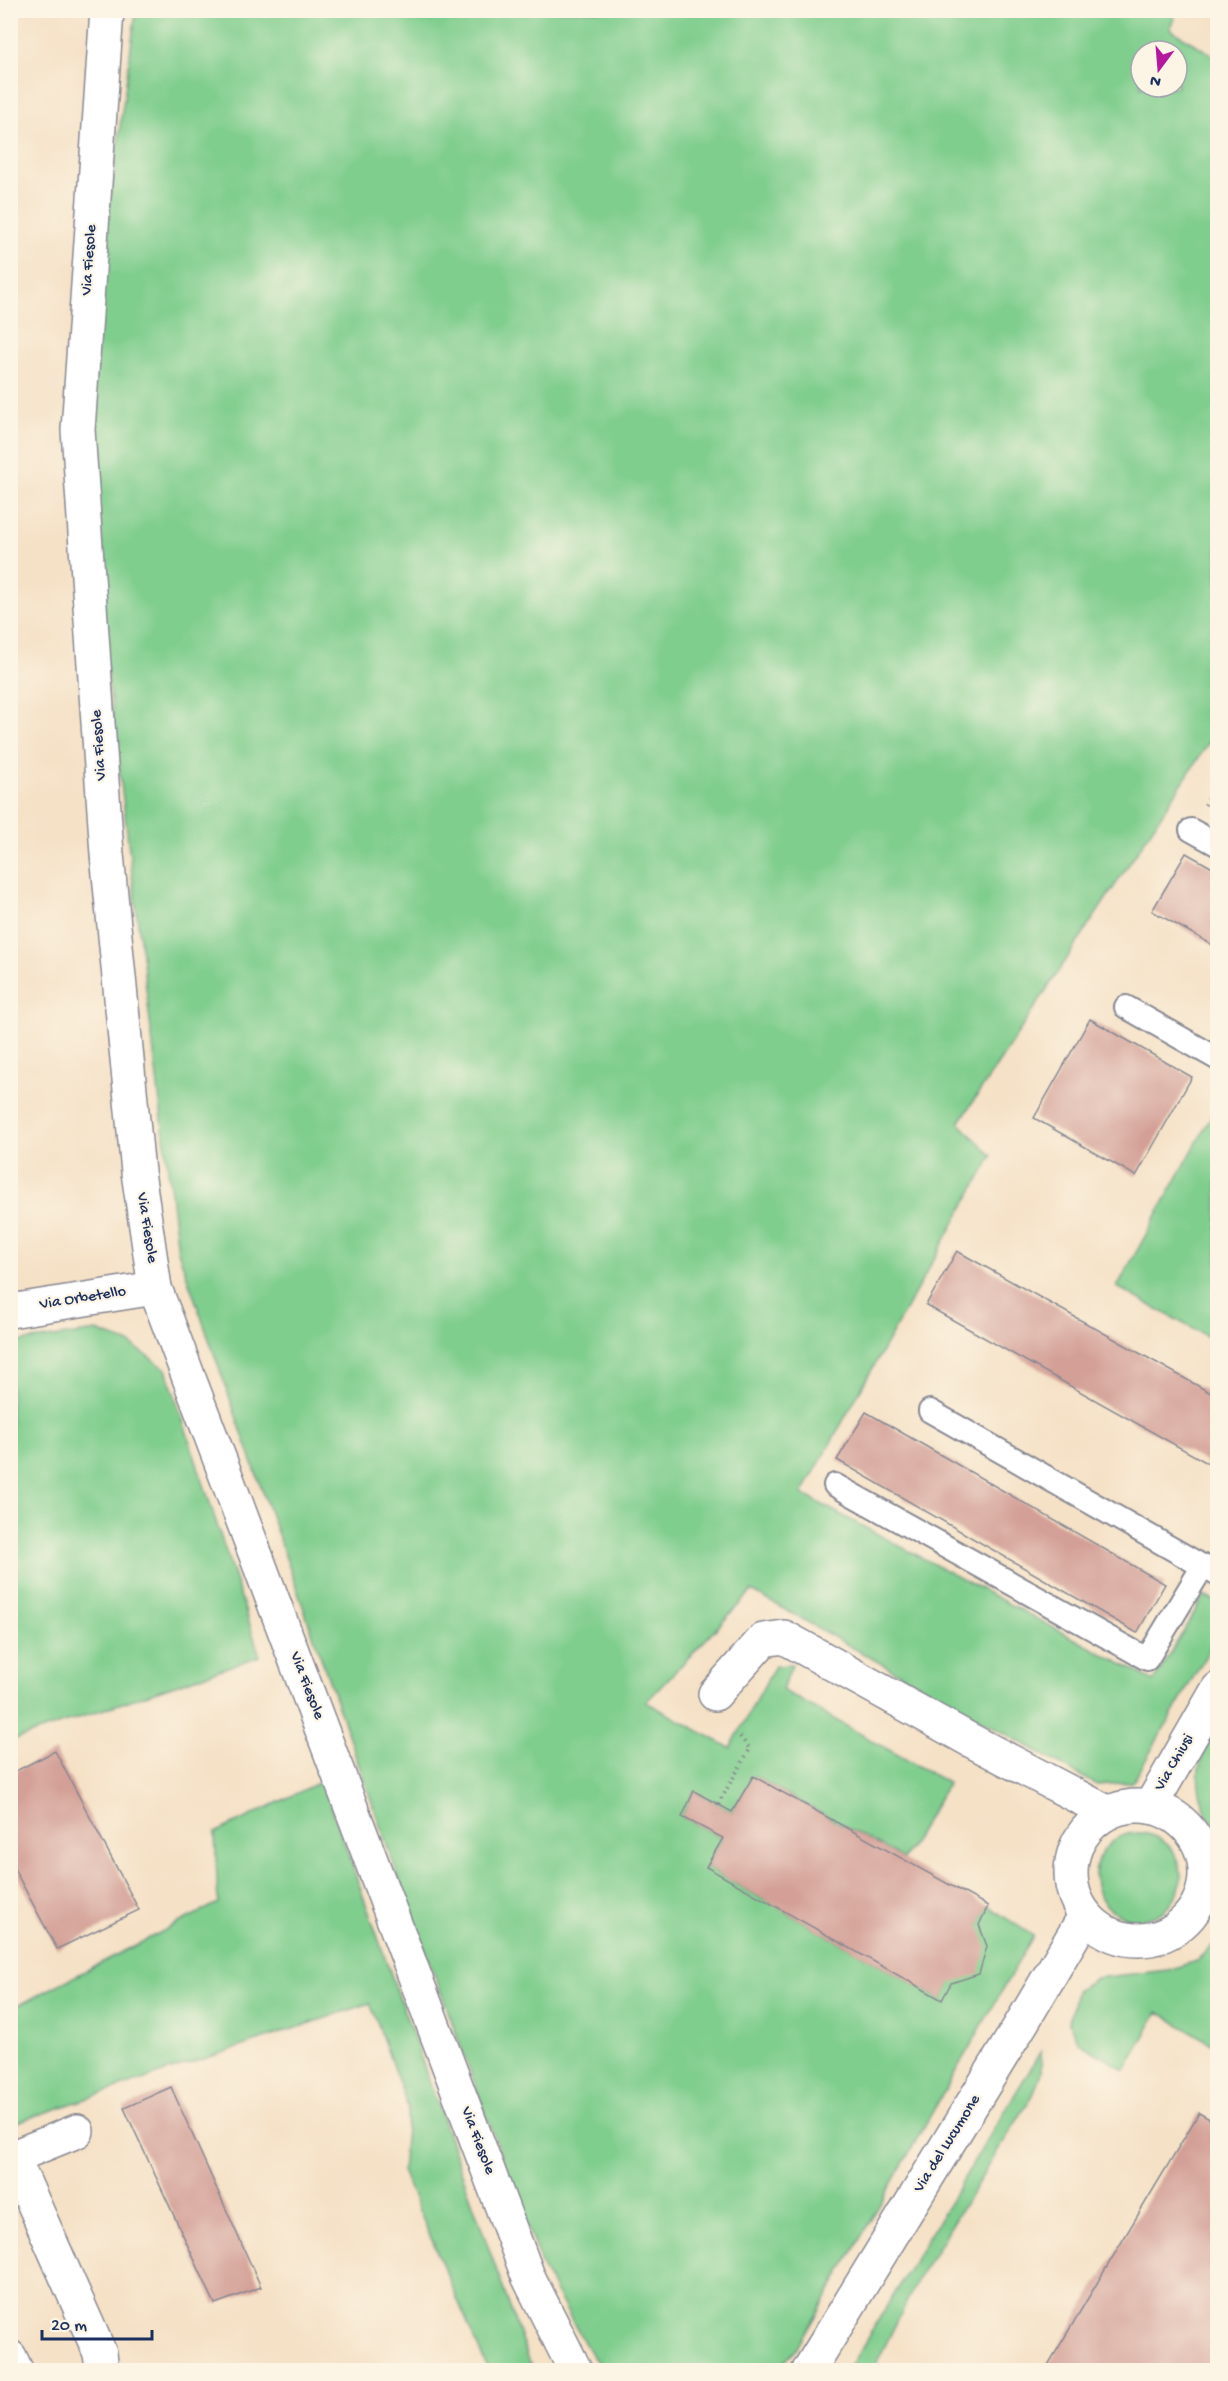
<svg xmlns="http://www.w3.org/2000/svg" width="1228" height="2381" font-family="'Gochi Hand',sans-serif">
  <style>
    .green { fill: #80ce8e; stroke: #4e7e76; stroke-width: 1.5; fill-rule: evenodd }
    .building { fill: #d39f96 }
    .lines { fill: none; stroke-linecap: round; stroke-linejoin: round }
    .service-casing { stroke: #888892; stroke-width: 26 }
    .minor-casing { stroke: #888892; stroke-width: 36 }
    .path { stroke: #888892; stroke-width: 4; stroke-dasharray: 1.5 4.5; stroke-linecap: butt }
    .service { stroke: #fff; stroke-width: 22 }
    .minor { stroke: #fff; stroke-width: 33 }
    .labels { text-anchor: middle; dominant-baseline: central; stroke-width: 4.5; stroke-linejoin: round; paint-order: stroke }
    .street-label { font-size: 16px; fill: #1b2f5e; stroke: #fcf5e5 }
  </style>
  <rect width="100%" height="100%" fill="#fcf5e5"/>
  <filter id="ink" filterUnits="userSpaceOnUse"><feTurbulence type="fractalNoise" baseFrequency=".0167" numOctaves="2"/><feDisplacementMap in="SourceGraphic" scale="12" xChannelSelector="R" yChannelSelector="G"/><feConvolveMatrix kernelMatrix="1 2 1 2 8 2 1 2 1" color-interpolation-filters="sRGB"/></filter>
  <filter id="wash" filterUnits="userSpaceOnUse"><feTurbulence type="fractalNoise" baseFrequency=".008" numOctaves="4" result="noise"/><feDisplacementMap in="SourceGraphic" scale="24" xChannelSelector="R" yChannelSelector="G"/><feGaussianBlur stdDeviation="1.35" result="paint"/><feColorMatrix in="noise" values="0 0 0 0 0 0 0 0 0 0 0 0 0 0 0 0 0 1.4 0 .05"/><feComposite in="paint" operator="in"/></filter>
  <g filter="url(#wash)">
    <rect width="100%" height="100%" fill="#f5e1c6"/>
    <g class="green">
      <path d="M1177,10L1170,29L1217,58V730L959,1123L992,1156L802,1494L1154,1681L1204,1596L1217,1602V1636L1133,1782L1097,1785L752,1591L646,1702L730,1748L775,1666L792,1665L782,1690L948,1783L904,1859L754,1776L732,1812L694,1791L682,1817L723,1838L706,1867L942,2000L988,1906L1033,1936L797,2349L776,2370H606L592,2356L543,2269L389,1851L178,1251L78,430L136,11ZM1141,51H1177V87H1141Z"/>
      <path d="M1217,1106V1342L1117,1287Z"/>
      <path d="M97,1331L129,1343L166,1369L260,1656L11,1741V1343Z"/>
      <path d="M1215,1730L1218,1732L1217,1826C1208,1818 1206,1814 1203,1803C1193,1771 1200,1759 1215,1730Z"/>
      <path d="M322,1781L529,2361L533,2370H488L402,2171L408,2108L370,2003L17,2122L11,2109V2009L218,1903L215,1833Z"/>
      <circle cx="1138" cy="1876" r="43"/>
      <path d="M1217,1943V2047L1158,2012L1125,2070L1079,2043L1069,2023L1076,1991L1096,1978L1168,1970L1196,1961L1214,1944Z"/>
      <path d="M1041,2051V2072L1033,2095L919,2277L873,2370H848Z"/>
    </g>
    <g id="blocks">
      <g class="building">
        <path d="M1186,853L1218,871V948L1152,911Z"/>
        <path d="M1090,1019L1192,1077L1136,1176L1034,1118Z"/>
        <path d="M957,1251L1218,1397V1469L926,1305Z"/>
        <path d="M866,1412L1165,1584L1137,1633L837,1460Z"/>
        <path d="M55,1751L139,1910L57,1949L10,1861V1774Z"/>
        <path d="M753,1776L988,1906L979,1925L987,1946L979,1974L951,1983L942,2000L706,1867L723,1838L682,1817L694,1791L732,1812Z"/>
        <path d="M171,2087L261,2287L215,2304L124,2108Z"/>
        <path d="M1199,2113L1218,2124V2370H1045Z"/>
      </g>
    </g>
  </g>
  <g filter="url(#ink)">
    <use href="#blocks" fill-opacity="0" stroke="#888892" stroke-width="1.5"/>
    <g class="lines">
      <defs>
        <g id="service">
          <path d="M1191,830L1218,845"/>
          <path d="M1126,1007L1218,1059"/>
          <path d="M930,1411L1218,1575"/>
          <path d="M835,1485L1147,1659L1203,1566"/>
        </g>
        <g id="minor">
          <path d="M107,10L78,430L107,854L138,1172L155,1288L528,2276L575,2370"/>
          <path d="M10,1311L155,1288"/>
          <path d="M715,1694L763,1640L784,1637L970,1740L1107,1812"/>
          <circle cx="1138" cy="1873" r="67"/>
          <path d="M1150,1807L1218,1689"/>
          <path d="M77,2131L13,2157L100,2353L102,2370"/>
          <path d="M10,2357L16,2370"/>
          <path d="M809,2370L1023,2021L1085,1916"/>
        </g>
      </defs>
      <use href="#service" class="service-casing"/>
      <use href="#minor" class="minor-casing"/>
      <g class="path">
        <path d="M1205,805L1218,783"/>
        <path d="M718,1804L750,1749L738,1734"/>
      </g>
      <use href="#service" class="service"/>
      <use href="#minor" class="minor"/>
    </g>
  </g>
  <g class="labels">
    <g class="street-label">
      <text transform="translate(90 260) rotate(-86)">Via Fiesole</text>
      <text transform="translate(100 745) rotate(-94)">Via Fiesole</text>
      <text transform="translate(146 1228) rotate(81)">Via Fiesole</text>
      <text transform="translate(83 1299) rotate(-9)">Via Orbetello</text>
      <text transform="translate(306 1686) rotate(69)">Via Fiesole</text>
      <text transform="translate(1175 1763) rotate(-60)">Via Chiusi</text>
      <text transform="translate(477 2141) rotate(69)">Via Fiesole</text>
      <text transform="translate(948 2144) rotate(-58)">Via del Lucumone</text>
    </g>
  </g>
  <rect width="1228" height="2381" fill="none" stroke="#fcf5e5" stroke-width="36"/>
  <g transform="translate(1159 69) rotate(196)"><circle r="28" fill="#fcf5e5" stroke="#a2a6af" stroke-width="1.5"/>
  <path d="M0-4.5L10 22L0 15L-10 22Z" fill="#b5179e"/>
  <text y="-9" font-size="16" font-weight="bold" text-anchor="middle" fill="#1b2f5e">N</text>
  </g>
  <path d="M42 2330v9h110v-9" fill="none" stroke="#1b2f5e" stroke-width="3"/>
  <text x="51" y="2330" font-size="18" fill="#1b2f5e" stroke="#fcf5e5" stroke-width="4.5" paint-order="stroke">20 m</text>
</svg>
